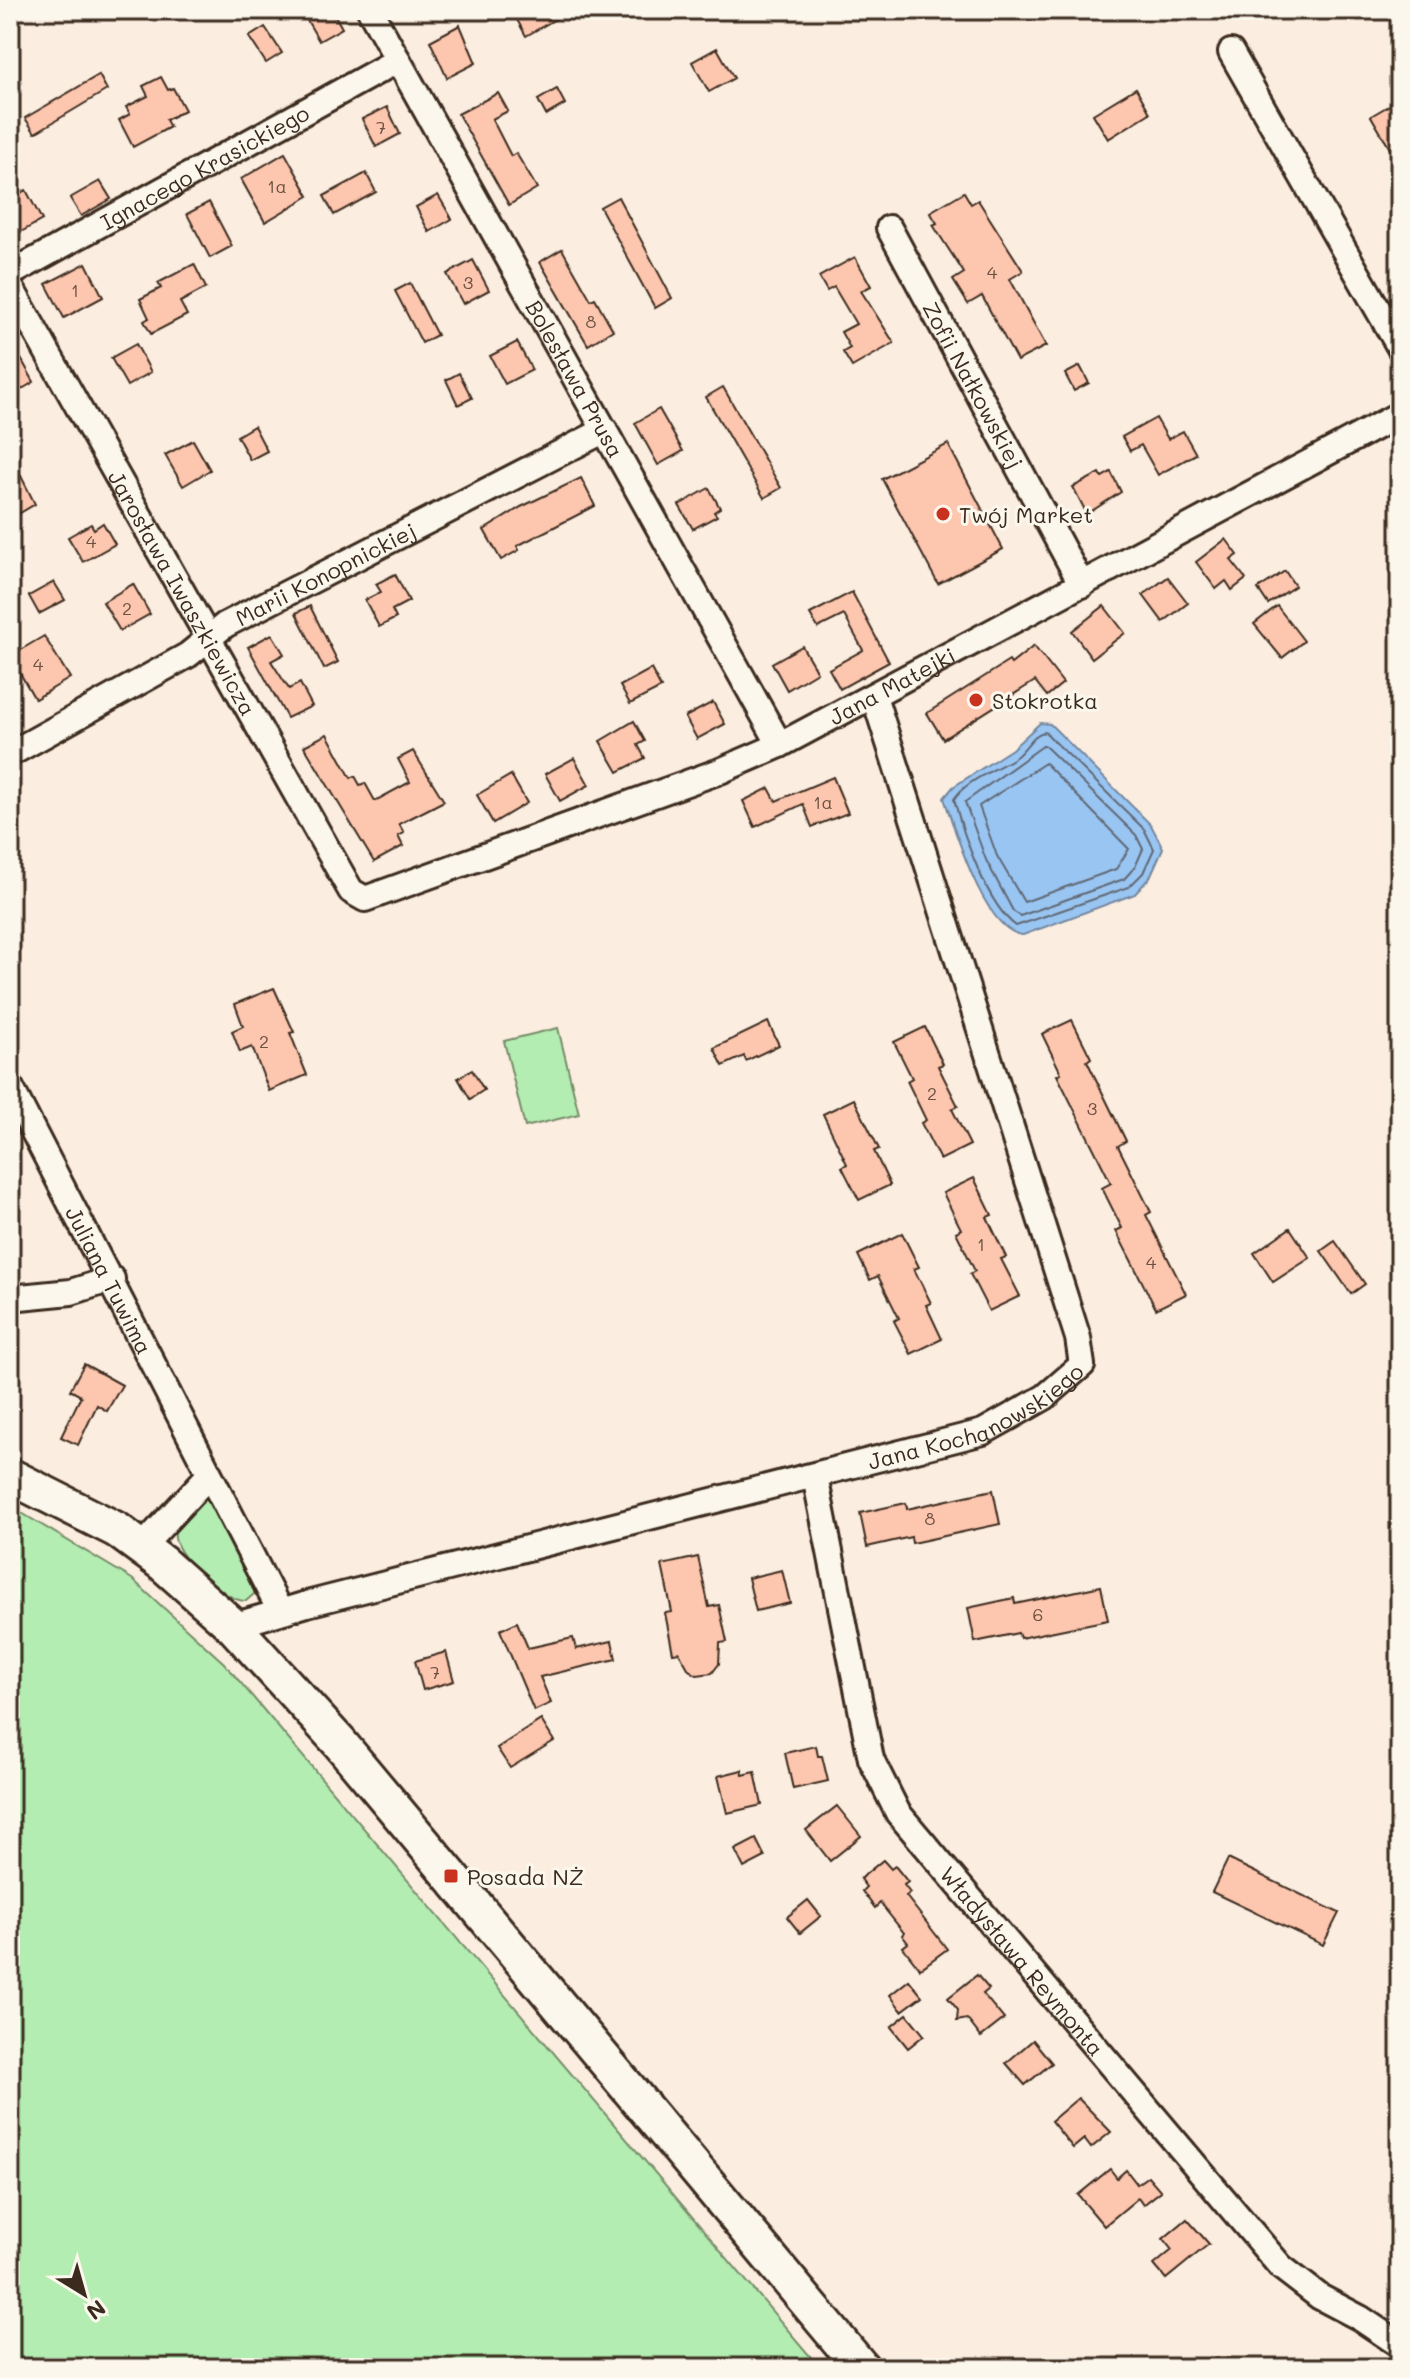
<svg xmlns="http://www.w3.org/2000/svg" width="1410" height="2378" font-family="Mali,sans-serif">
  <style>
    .green { fill: #b3edb2; stroke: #778c68; stroke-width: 2 }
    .water { fill: #99c5f3; stroke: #73879e; stroke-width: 2 }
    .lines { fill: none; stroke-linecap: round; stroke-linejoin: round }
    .shore { stroke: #616873; stroke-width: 2 }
    .building { fill: #fdc6af; stroke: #3b2a1e; stroke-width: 2 }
    .street-casing { stroke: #3b2a1e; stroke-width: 30 }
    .secondary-casing { stroke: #3b2a1e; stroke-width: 40 }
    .street { stroke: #fbf7ec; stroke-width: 24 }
    .secondary { stroke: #fbf7ec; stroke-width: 34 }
    .poi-dot { fill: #c8321e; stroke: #fbf7ec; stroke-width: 3 }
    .labels { text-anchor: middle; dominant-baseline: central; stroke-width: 6; stroke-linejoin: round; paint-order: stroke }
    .number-label { font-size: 18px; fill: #6c5142 }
    .street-label { font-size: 22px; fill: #3b2a1e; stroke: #fbf7ec }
    .poi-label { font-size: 22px; fill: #3b2a1e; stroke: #fbf7ec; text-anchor: start }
  </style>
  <rect width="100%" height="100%" fill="#fbede0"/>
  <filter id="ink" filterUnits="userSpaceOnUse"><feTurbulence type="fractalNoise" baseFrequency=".0125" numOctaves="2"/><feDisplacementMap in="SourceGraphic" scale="16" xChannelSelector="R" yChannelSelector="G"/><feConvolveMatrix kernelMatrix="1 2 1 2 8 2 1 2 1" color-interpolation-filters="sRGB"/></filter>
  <g filter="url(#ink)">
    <g class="green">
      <path d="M558,1028L579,1114L525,1127L504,1041Z"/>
      <path d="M203,1498L211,1499L255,1586L254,1594L246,1601C227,1603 170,1554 175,1532C178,1518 193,1508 203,1498Z"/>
      <path d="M10,1506L132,1579L224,1663L820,2368H10Z"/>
    </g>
    <path class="water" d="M1040,723L1050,724L1151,825L1163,848L1150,877L1135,894L1023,935C985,933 955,830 944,798L953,787L1012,749Z"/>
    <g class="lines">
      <g class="shore">
        <path d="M1045,732L1144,829L1154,849L1143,873L1129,887L1016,926C987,905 963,834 954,799C967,779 997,770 1017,756C1027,748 1033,733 1045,732Z"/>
        <path d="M1044,745L1136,835L1143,849L1135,867L1124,879L1020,916L1013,911L986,860L965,802Z"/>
        <path d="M1045,763L1129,849L1116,869L1024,902L997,856L979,806Z"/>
      </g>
    </g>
    <g class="building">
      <path d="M301,10H332L342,28L319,41Z"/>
      <path d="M531,10H571L526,36L516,18Z"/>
      <path d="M460,25L476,63L447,78L430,41Z"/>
      <path d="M265,27L282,53L266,63L249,37Z"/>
      <path d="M717,48L734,78L709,92L692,62Z"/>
      <path d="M99,75L107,90L35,133L25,118Z"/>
      <path d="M161,77L168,90L173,88L185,110L166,120L170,127L133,147L119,120L130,114L126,107L148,96L143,86Z"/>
      <path d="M1136,88L1150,113L1108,139L1093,114Z"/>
      <path d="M557,89L565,104L546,115L538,100Z"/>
      <path d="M498,93L508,111L492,119L511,156L516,153L537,188L509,205L458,114Z"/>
      <path d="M1400,99V166L1371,116Z"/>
      <path d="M387,107L400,134L376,147L362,119Z"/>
      <path d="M285,153L309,196L265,222L241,179Z"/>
      <path d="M366,173L376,192L334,215L324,196Z"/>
      <path d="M100,181L111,199L81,216L70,198Z"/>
      <path d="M26,190L42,220L19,233L10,217V199Z"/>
      <path d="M964,192L971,204L978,200L1023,271L1010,279L1046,346L1017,361L982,296L968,304L953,280L964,273L933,225L937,223L930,212Z"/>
      <path d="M438,195L452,219L429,232L416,207Z"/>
      <path d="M618,197L672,298L655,308L600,207Z"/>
      <path d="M209,202L232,246L210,258L187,214Z"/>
      <path d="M562,249L591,300L595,298L613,330L588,345L540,262Z"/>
      <path d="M855,257L871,286L861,291L894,343L852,367L843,352L850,348L841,332L856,324L834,287L827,291L819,277Z"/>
      <path d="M473,260L489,290L463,304L447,274Z"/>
      <path d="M86,263L103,297L64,318L46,284Z"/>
      <path d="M194,264L206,288L180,302L187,315L151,334L144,321L149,318L140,299L161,288L158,283Z"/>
      <path d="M410,283L437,335L422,343L395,291Z"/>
      <path d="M10,339L34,382L10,396Z"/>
      <path d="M517,342L532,370L505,384L490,356Z"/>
      <path d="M136,344L151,372L127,386L111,358Z"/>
      <path d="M1080,366L1089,383L1074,391L1065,374Z"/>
      <path d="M459,373L472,398L458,405L446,380Z"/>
      <path d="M723,387L781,488L764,498L706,397Z"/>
      <path d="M659,409L683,451L658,465L635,423Z"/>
      <path d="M1156,418L1168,439L1183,431L1196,454L1158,475L1141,445L1130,451L1122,437Z"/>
      <path d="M254,426L267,451L250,460L237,436Z"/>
      <path d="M193,440L210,470L183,486L165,455Z"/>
      <path d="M948,444L1003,549L938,584L882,479Z"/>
      <path d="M10,454L35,504L10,519Z"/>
      <path d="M1111,472L1121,492L1087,514L1073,487L1100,473L1102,477Z"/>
      <path d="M581,478L595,506L517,546L519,550L501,560L484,530L521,507Z"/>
      <path d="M709,488L720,508L714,512L717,516L693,529L679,505Z"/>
      <path d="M103,523L115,544L83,562L68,537L91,524L94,529Z"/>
      <path d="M1226,539L1238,555L1231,560L1246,579L1232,590L1226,581L1216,589L1196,562Z"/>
      <path d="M1285,571L1295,586L1268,604L1258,589Z"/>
      <path d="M395,574L409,601L392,610L396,618L379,627L365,600L381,592L376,584Z"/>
      <path d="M1168,577L1188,603L1163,622L1143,595Z"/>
      <path d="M54,582L65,600L39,614L29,596Z"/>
      <path d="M133,584L150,614L120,631L103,602Z"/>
      <path d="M852,592L889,662L840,689L829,669L863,650L844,615L818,628L810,614Z"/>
      <path d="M310,606L338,662L324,669L296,613Z"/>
      <path d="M1104,606L1125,633L1092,658L1072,631Z"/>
      <path d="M1277,606L1304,641L1282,658L1254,624Z"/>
      <path d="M272,634L284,654L271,661L289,689L300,683L312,706L287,718L248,647Z"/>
      <path d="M44,636L70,678L35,699L10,656Z"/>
      <path d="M802,646L817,672L787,690L772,663Z"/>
      <path d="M1034,646L1063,683L1047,696L1035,681L943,739L927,713L1009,661L1011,664Z"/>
      <path d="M651,669L661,688L630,704L620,686Z"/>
      <path d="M713,702L725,724L697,739L685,717Z"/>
      <path d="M634,721L645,741L638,745L645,758L618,772L600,741Z"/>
      <path d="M327,734L351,778L355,776L360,785L365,783L375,801L410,782L398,759L413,751L444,801L399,824L404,833L398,836L403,846L374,862L304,746Z"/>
      <path d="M574,758L589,785L560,801L545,774Z"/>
      <path d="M511,775L527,803L493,823L477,795Z"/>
      <path d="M833,777L848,813L812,827L803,804L755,827L743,801L769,788L776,801Z"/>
      <path d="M274,988L294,1032L290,1033L307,1075L269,1091L252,1047L240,1052L232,1031L243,1026L235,1004Z"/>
      <path d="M1072,1020L1091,1058L1087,1061L1126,1141L1118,1146L1151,1212L1146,1215L1186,1294L1156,1309L1116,1231L1122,1228L1102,1188L1111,1183L1057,1075L1061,1073L1042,1034Z"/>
      <path d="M768,1022L779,1045L746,1061L744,1056L723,1066L714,1048Z"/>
      <path d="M925,1027L943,1064L938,1066L958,1106L952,1109L970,1145L940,1160L921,1123L926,1120L907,1081L912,1078L894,1042Z"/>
      <path d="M472,1070L484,1090L470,1099L458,1078Z"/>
      <path d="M854,1099L879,1149L874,1151L890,1185L859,1200L842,1167L847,1164L823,1114Z"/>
      <path d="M974,1178L992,1215L987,1217L1006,1257L1001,1259L1020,1296L989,1311L970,1274L975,1271L956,1232L961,1229L943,1193Z"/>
      <path d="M1290,1228L1310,1258L1273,1282L1254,1253Z"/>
      <path d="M902,1233L919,1267L914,1269L931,1303L926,1305L942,1339L911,1354L894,1321L899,1318L878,1276L870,1280L858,1255Z"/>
      <path d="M1335,1241L1365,1284L1351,1294L1321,1251Z"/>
      <path d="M84,1364L122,1385L107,1411L97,1405L78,1445L61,1437L81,1396L70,1390Z"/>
      <path d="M993,1490L1000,1524L912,1543L911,1537L867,1547L860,1513L906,1503L907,1509Z"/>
      <path d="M698,1557L709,1607L719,1605L727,1642L720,1643L719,1664L712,1673L697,1675L689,1670L679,1652L673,1653L665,1613L672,1612L662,1565Z"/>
      <path d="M782,1570L790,1603L756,1611L748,1578Z"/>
      <path d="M1101,1586L1108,1620L1020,1638L1018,1633L975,1642L968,1608L1014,1598L1015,1604Z"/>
      <path d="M517,1622L528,1648L573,1638L576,1649L612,1641L616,1659L540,1677L551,1703L534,1711L500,1630Z"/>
      <path d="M446,1652L454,1681L423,1690L415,1661Z"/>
      <path d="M541,1720L554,1741L510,1768L497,1748Z"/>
      <path d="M816,1746L818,1756H822L828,1781L793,1789L785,1753Z"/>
      <path d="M742,1770L743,1775L755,1772L762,1805L727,1813L718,1776Z"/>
      <path d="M837,1806L861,1836L830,1861L806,1830Z"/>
      <path d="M756,1839L765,1857L744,1868L735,1850Z"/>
      <path d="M1228,1859L1339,1913L1323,1945L1212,1892Z"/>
      <path d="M883,1860L891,1869L895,1866L908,1882L904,1885L910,1893L906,1896L947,1949L920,1969L903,1947L908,1943L902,1935L904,1933L880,1903L875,1908L862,1891L866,1887L860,1879Z"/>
      <path d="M808,1900L821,1916L800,1933L787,1917Z"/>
      <path d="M977,1975L989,1989L983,1994L1004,2019L981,2037L967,2019L957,2021L958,2010L948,1998Z"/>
      <path d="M909,1980L922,1996L902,2011L890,1995Z"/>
      <path d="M907,2014L924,2035L908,2048L891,2027Z"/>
      <path d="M1033,2040L1052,2063L1025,2085L1006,2063Z"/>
      <path d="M1078,2098L1111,2132L1091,2148L1084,2139L1073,2148L1051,2121Z"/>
      <path d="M1110,2169L1117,2178L1126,2170L1137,2184L1148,2176L1161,2191L1143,2205L1138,2198L1104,2226L1078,2195Z"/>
      <path d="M1187,2219L1209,2244L1166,2279L1154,2265L1172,2250L1163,2239Z"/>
    </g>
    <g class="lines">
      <defs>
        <g id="street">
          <path id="s1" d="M370,10L780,745"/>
          <path d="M1231,52L1400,348"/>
          <path id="s2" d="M889,228L1082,585"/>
          <path id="s3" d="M10,274L398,60"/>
          <path id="s4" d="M10,286L351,891L365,899L720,771L780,745L1400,414"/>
          <path id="s5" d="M10,754L188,655L225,625L605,430"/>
          <path id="s6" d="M10,1086L280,1611"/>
          <path d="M10,1298L71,1292L112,1279"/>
          <path id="s7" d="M815,1476L871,1759L898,1813L1281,2267L1320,2297L1360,2318L1400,2345"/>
          <path d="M141,1548L208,1476"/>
          <path id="s8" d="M233,1626L307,1604L983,1432L1045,1397L1082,1365L1078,1338L874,696"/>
        </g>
        <path id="secondary" d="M10,1476L117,1530L162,1563L233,1626L339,1742L862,2368"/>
      </defs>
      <use href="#street" class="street-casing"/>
      <use href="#secondary" class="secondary-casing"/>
      <use href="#street" class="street"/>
      <use href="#secondary" class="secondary"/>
    </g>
  </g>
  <g class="poi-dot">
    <circle cx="943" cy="514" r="8"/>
    <circle cx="976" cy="700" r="8"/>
    <rect x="443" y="1868" width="16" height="16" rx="4"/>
  </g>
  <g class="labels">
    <g class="number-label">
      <text x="381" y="127">7</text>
      <text x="277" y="186">1a</text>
      <text x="992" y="272">4</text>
      <text x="468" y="282">3</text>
      <text x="75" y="290">1</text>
      <text x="591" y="321">8</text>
      <text x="91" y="541">4</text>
      <text x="127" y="608">2</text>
      <text x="38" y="664">4</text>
      <text x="823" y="802">1a</text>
      <text x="264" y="1041">2</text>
      <text x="932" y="1093">2</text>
      <text x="1092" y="1108">3</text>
      <text x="981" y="1244">1</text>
      <text x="1151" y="1262">4</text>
      <text x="930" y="1518">8</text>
      <text x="1038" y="1614">6</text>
      <text x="435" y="1672">7</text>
    </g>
    <g class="street-label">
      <text stroke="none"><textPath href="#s3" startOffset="222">Ignacego Krasickiego</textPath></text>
      <text stroke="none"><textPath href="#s1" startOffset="422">Bolesława Prusa</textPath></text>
      <text stroke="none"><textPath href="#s2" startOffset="178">Zofii Nałkowskiej</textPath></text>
      <text stroke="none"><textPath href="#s5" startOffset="364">Marii Konopnickiej</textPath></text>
      <text stroke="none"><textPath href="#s4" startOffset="352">Jarosława Iwaszkiewicza</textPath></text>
      <text stroke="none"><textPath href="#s4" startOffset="1280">Jana Matejki</textPath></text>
      <text stroke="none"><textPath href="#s6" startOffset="218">Juliana Tuwima</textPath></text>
      <text stroke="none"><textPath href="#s8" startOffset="774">Jana Kochanowskiego</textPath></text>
      <text stroke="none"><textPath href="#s7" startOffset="542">Władysława Reymonta</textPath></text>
    </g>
    <g class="poi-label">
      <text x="959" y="514">Twój Market</text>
      <text x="992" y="700">Stokrotka</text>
      <text x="467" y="1876">Posada NŻ</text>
    </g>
  </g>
  <rect width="1410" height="2378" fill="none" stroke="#fbf7ec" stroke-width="40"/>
  <rect x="20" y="20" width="1370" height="2338" fill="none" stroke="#3b2a1e" stroke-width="3" filter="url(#ink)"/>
  <g transform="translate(84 2294) rotate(143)" stroke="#fbf7ec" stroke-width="6" paint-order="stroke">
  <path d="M0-6L14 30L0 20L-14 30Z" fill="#3b2a1e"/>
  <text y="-12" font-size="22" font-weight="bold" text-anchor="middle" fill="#3b2a1e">N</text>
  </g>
</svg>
